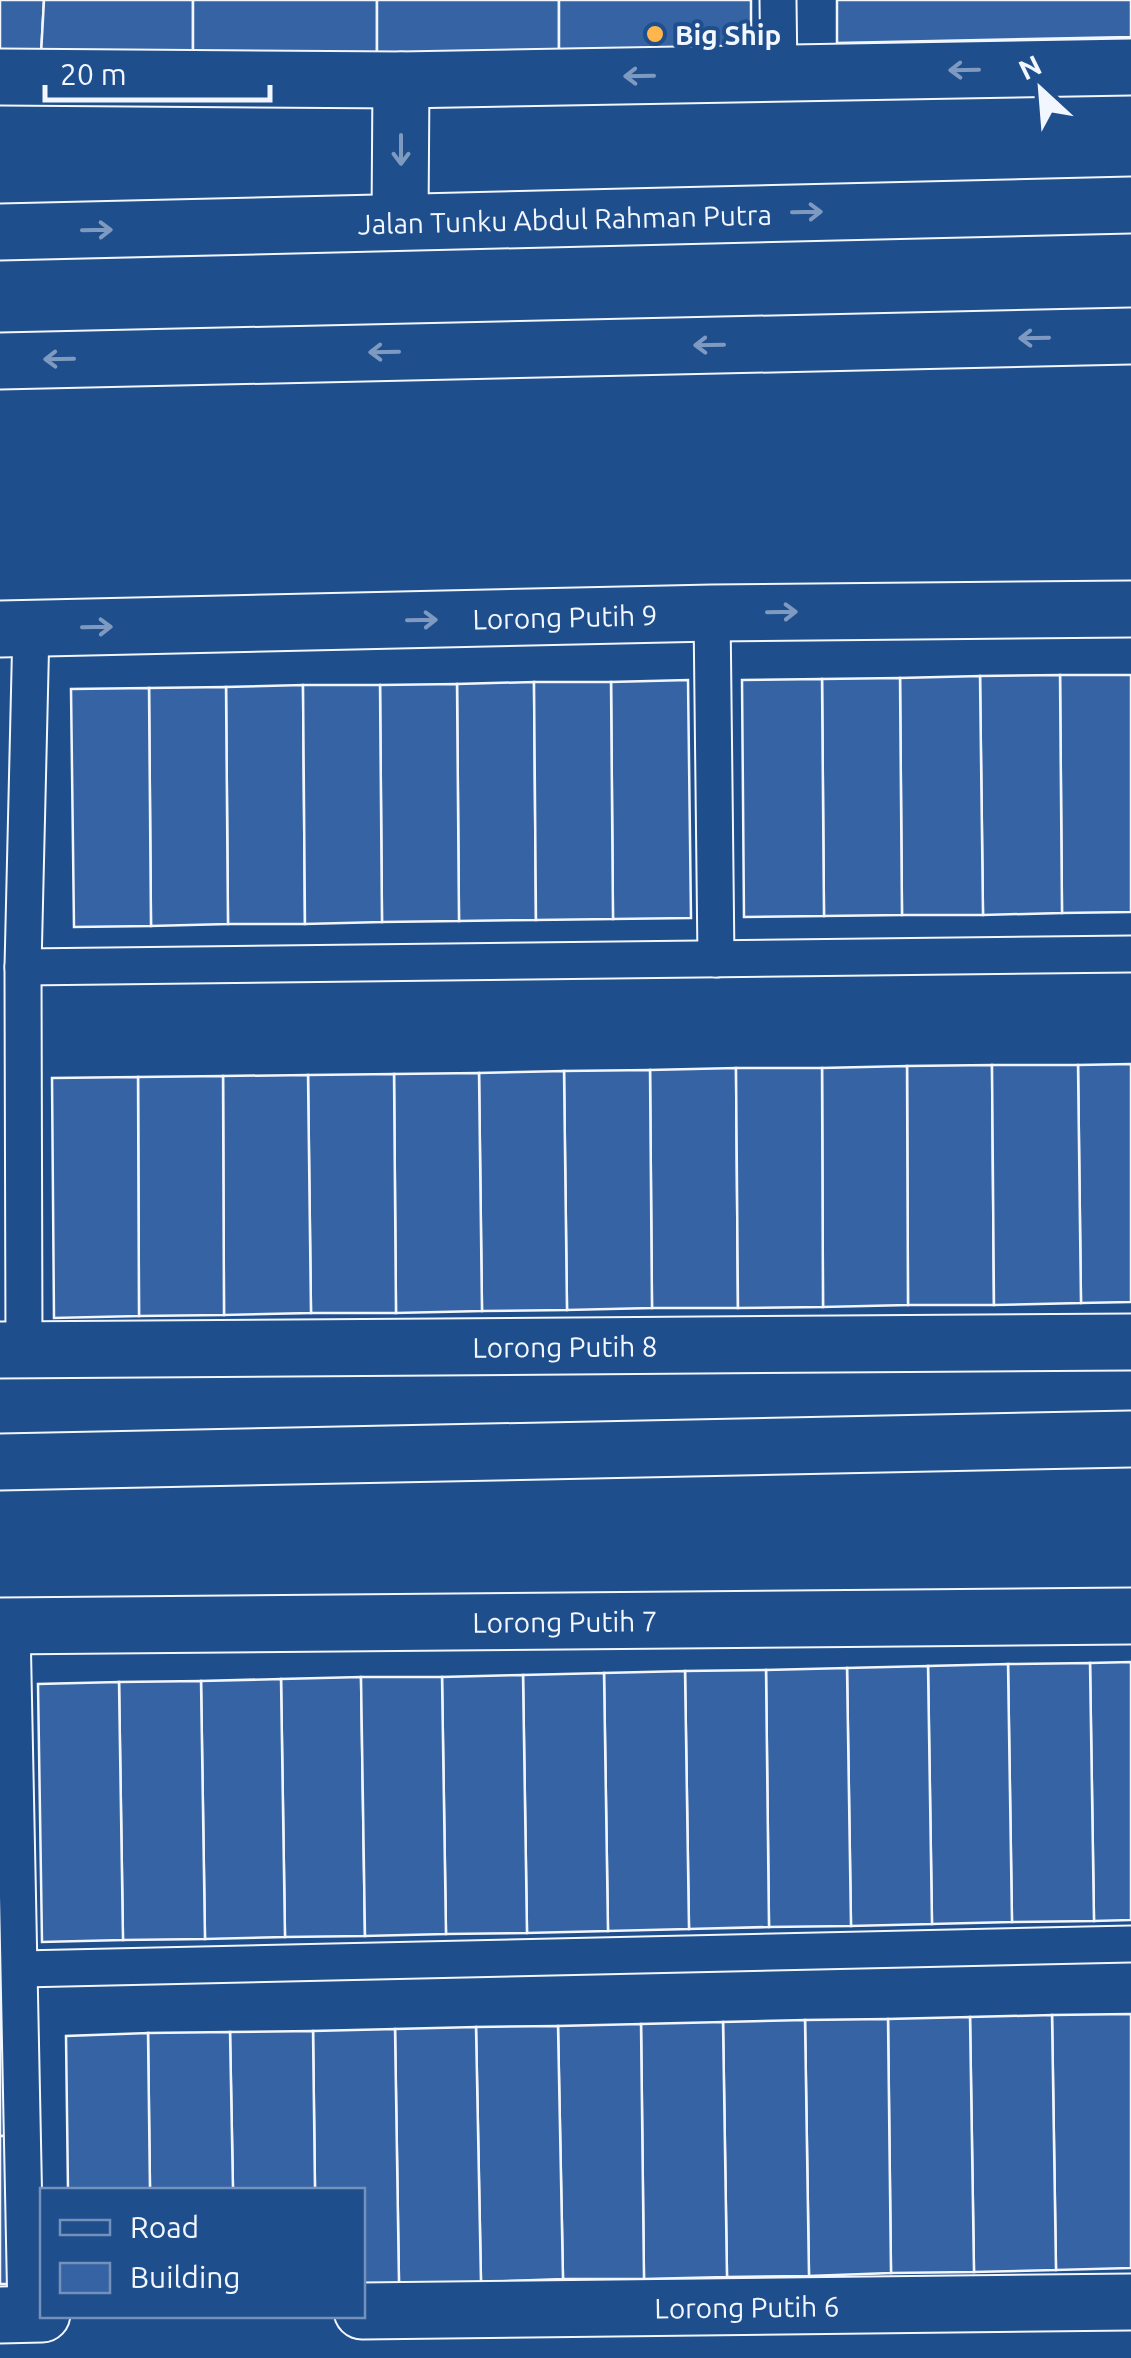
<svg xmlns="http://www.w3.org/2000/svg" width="1131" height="2358" font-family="Ubuntu,sans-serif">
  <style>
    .building { fill: #3563a3; stroke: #f2f6ff; stroke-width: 2.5 }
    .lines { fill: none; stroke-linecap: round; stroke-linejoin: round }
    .lane-casing { stroke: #f2f6ff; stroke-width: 39 }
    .street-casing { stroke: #f2f6ff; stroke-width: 59 }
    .primary-casing { stroke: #f2f6ff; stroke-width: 59 }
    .lane { stroke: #1f4e8c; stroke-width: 35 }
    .street { stroke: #1f4e8c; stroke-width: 55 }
    .primary { stroke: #1f4e8c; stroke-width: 55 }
    .oneway { stroke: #7e9ac0 }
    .poi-dot { fill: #ffb74d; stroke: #1f4e8c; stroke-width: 4 }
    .labels { text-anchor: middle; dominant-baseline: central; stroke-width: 8; stroke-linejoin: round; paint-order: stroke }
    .poi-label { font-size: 28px; font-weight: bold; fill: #f2f6ff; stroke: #1f4e8c; text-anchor: start }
    .street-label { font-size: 28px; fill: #f2f6ff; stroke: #1f4e8c }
  </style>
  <rect width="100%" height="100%" fill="#1f4e8c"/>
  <g class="building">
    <path d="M0,0H44L40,73L0,71Z"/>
    <path d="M44,0H193V71L40,73Z"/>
    <path d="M193,0H377V70L193,71Z"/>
    <path d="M377,0H559V69L377,70Z"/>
    <path d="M559,0H751V68L559,69Z"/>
    <path d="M837,0H1131V37L837,43Z"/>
    <path d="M1060,675H1131V912L1062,913Z"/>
    <path d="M1060,675L1062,913L983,915L980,676Z"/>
    <path d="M980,676L983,915H902L900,678Z"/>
    <path d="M900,678L902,915L824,916L822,679Z"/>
    <path d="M822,679L824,916L744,917L742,680Z"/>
    <path d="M688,680L691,918L613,919L611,682Z"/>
    <path d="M534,682L536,920L459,921L457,684Z"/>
    <path d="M534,682H611L613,919L536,920Z"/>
    <path d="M457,684L459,921L382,922L380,685Z"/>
    <path d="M303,685L305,924H228L226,687Z"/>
    <path d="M303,685H380L382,922L305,924Z"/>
    <path d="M226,687L228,924L151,926L149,688Z"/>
    <path d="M149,688L151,926L74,927L71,689Z"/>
    <path d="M1131,1064V1302L1081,1303L1078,1065Z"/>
    <path d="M992,1065L994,1305H908L907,1066Z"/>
    <path d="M992,1065H1078L1081,1303L994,1305Z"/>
    <path d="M907,1066L908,1305L823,1307L822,1068Z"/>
    <path d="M736,1068L738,1308H652L650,1070Z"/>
    <path d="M736,1068H822L823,1307L738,1308Z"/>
    <path d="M650,1070L652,1308L567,1310L564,1071Z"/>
    <path d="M564,1071L567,1310L482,1311L479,1073Z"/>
    <path d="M479,1073L482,1311L396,1313L394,1074Z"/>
    <path d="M394,1074L396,1313H311L308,1075Z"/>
    <path d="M308,1075L311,1313L224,1315L223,1076Z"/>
    <path d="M223,1076L224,1315L139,1316L138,1077Z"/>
    <path d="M138,1077L139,1316L54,1318L52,1078Z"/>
    <path d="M1131,1662V1920L1094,1921L1090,1663Z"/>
    <path d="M1090,1663L1094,1921L1012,1922L1008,1664Z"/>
    <path d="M1008,1664L1012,1922L932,1924L928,1666Z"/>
    <path d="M928,1666L932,1924L851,1926L847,1668Z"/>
    <path d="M847,1668L851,1926L769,1927L766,1670Z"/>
    <path d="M766,1670L769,1927L689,1929L685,1671Z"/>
    <path d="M685,1671L689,1929L608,1931L604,1673Z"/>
    <path d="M604,1673L608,1931L527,1933L523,1675Z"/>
    <path d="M523,1675L527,1933L446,1934L442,1677Z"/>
    <path d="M361,1677L365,1936L285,1937L281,1679Z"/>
    <path d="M361,1677H442L446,1934L365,1936Z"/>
    <path d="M281,1679L285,1937L205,1939L201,1681Z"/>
    <path d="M201,1681L205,1939L123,1940L119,1682Z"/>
    <path d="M119,1682L123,1940L42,1942L38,1684Z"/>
    <path d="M0,1961H3L4,2048H0Z"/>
    <path d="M1131,2014V2268L1056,2270L1052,2015Z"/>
    <path d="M1052,2015L1056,2270L974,2272L970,2017Z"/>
    <path d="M970,2017L974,2272L891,2273L888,2019Z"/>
    <path d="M888,2019L891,2273L809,2276L805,2020Z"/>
    <path d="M805,2020L809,2276L727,2277L723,2022Z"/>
    <path d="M723,2022L727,2277L644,2279L641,2024Z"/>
    <path d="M641,2024L644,2279H563L558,2026Z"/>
    <path d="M558,2026L563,2279L481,2282L476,2027Z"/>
    <path d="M476,2027L481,2282L399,2284L395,2029Z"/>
    <path d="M395,2029L399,2284H362V2190H315L313,2031Z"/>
    <path d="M313,2031L315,2190H233L230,2032Z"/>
    <path d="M230,2032L233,2190H150L148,2033Z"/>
    <path d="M148,2033L150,2190H68L66,2036Z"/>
    <path d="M0,2048H4L5,2136H0Z"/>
    <path d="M0,2136H5L8,2284H0Z"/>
  </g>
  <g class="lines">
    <defs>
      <g id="lane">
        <path d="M778,0L779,74"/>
        <path d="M712,613L716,959"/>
        <path d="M23,967L1131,954"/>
        <path d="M24,1350L23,967L31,628"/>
        <path d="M12,1626L26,2314"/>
        <path d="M21,1969L1131,1944"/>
      </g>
      <g id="street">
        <path d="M0,77L401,80L1131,67"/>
        <path d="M400,221L401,80"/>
        <path id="s1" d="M0,629L712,613L1131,609"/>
        <path id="s2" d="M0,1350L1131,1342"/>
        <path d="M0,1462L1131,1439"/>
        <path id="s3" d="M0,1626L1131,1616"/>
        <path id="s4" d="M362,2311L1131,2302"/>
        <path d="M0,2315L42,2314"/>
      </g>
      <g id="primary">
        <path id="s5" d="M0,232L1131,205"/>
        <path d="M0,361L1131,336"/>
      </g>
    </defs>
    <use href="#lane" class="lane-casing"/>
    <use href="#street" class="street-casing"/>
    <use href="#primary" class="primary-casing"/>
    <use href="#lane" class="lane"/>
    <use href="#street" class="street"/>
    <use href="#primary" class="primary"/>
  </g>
  <defs><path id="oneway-shaft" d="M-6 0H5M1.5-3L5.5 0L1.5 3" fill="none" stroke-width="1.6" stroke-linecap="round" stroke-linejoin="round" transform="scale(2.5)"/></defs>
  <g class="oneway">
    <use href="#oneway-shaft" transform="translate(964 70) rotate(179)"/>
    <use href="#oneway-shaft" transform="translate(639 76) rotate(179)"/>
    <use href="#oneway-shaft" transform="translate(401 150) rotate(90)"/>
    <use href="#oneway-shaft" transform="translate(807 212) rotate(-1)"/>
    <use href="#oneway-shaft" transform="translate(97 230) rotate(-1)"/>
    <use href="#oneway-shaft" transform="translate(1034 338) rotate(179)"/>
    <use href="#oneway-shaft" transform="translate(709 345) rotate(179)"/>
    <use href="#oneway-shaft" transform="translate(384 352) rotate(179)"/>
    <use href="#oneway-shaft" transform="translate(59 359) rotate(179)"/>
    <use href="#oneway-shaft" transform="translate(782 612) rotate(-1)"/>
    <use href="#oneway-shaft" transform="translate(422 620) rotate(-1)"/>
    <use href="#oneway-shaft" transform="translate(97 627) rotate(-1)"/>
  </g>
  <circle class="poi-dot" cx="655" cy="34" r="10"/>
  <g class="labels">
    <g class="poi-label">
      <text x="675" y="34">Big Ship</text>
    </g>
    <g class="street-label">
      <text stroke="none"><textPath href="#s5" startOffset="565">Jalan Tunku Abdul Rahman Putra</textPath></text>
      <text stroke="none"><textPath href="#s1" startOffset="565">Lorong Putih 9</textPath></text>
      <text stroke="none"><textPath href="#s2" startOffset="565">Lorong Putih 8</textPath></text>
      <text stroke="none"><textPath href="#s3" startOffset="565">Lorong Putih 7</textPath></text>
      <text stroke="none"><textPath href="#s4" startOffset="385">Lorong Putih 6</textPath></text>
    </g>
  </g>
  <rect x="40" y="2188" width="325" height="130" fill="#1f4e8c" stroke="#7391ba" stroke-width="2.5"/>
  <rect x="60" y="2220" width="50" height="15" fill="#1f4e8c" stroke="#7391ba" stroke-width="2.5"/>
  <text x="130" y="2238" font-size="30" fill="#f2f6ff">Road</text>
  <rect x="60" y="2263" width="50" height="30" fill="#3563a3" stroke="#7391ba" stroke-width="2.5"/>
  <text x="130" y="2288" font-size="30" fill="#f2f6ff">Building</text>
  <g transform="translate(1041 90) rotate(334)" stroke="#1f4e8c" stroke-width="8" paint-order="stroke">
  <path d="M0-8L18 38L0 25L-18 38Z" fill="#f2f6ff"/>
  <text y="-15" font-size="28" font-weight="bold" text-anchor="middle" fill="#f2f6ff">N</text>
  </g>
  <path d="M45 85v15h225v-15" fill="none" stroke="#f2f6ff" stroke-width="5"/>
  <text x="60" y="85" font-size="30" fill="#f2f6ff" stroke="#1f4e8c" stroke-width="8" paint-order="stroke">20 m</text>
</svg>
